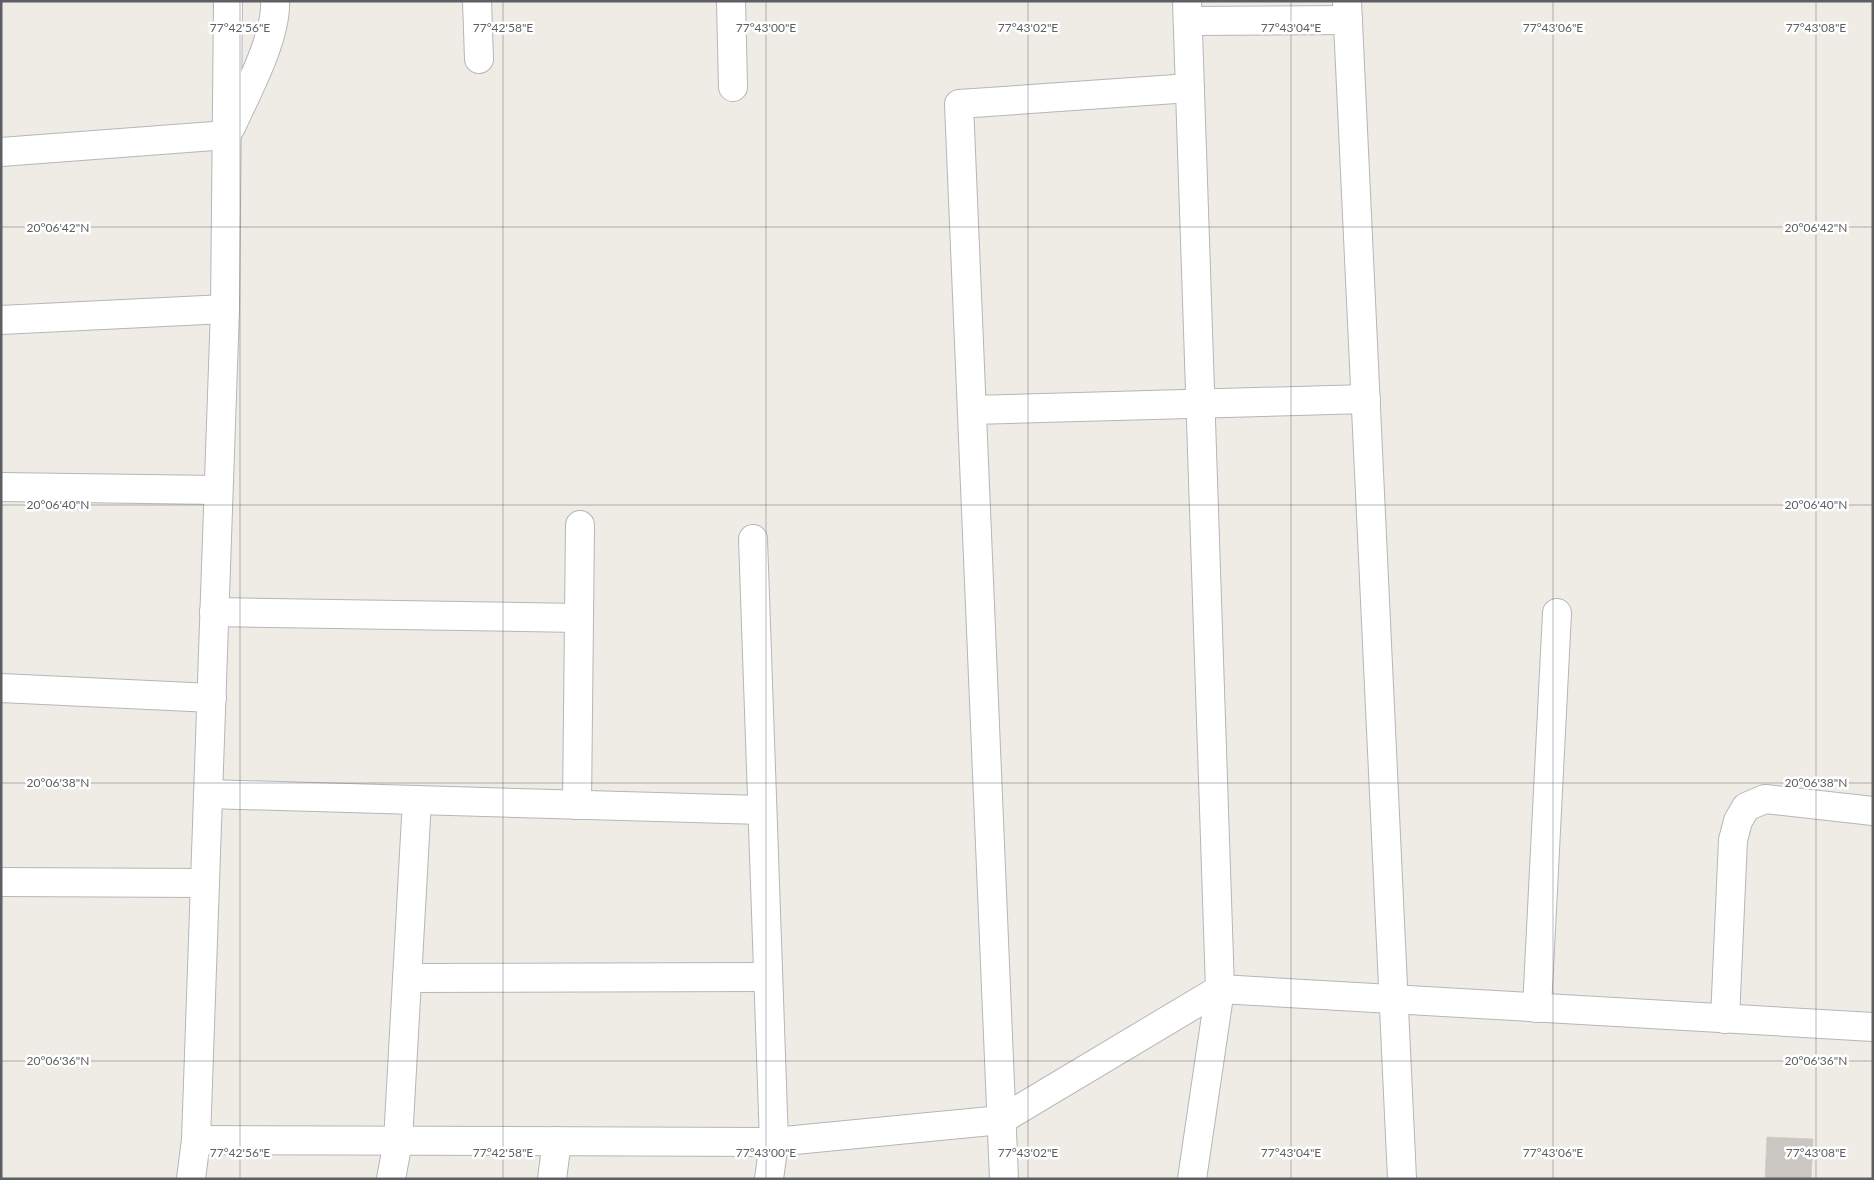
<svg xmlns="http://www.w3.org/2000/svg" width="1874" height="1180" font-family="Lato,sans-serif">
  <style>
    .building { fill: #cac6c1; stroke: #d3cec2 }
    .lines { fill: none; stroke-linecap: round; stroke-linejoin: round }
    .minor-casing { stroke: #b4b6bb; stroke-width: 30 }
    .minor { stroke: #fff; stroke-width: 28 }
    .ticks { fill: none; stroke: #5c5f64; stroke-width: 1; stroke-opacity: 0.45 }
    .ticks-label { font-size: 12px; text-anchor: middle; fill: #5c5f64; stroke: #fff; stroke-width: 5; stroke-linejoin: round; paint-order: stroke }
  </style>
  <rect width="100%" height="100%" fill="#eeece4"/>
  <path class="building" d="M1767,1137L1813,1139L1811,1179H1765Z"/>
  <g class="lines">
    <defs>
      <g id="minor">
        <path d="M477,1L479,59"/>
        <path d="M731,1L733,87"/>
        <path d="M1187,1L1220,989L1192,1179"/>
        <path d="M1347,1L1402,1179"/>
        <path d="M1188,21L1348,20"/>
        <path d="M231,127C246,94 277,37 275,1"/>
        <path d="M1,152L227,135"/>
        <path d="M1,320L225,309"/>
        <path d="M972,410L1366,399"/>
        <path d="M1,487L218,490"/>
        <path d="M753,539L774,1142L769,1179"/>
        <path d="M214,612L579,618"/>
        <path d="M1,688L212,698"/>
        <path d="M208,794L762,810"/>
        <path d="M577,805L580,525"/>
        <path d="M1,882L205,883"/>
        <path d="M407,978L768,977"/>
        <path d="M1537,1008L1557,613"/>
        <path d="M1725,1019L1733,840L1738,821L1746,807L1765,799L1873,811"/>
        <path d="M196,1140L225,309L228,1"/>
        <path d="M191,1179L196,1140L774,1142L1001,1120L1220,989L1873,1027"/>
        <path d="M391,1179L398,1141L417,800"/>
        <path d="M552,1179L557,1141"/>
        <path d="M1004,1179L959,104L1190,88"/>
      </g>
    </defs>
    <use href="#minor" class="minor-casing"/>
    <use href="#minor" class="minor"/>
  </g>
  <path class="ticks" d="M240,1V1179M503,1V1179M766,1V1179M1028,1V1179M1291,1V1179M1553,1V1179M1816,1V1179M1,227H1873M1,505H1873M1,783H1873M1,1061H1873"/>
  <g class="ticks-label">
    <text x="240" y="32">77°42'56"E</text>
    <text x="503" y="32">77°42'58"E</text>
    <text x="766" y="32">77°43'00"E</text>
    <text x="1028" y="32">77°43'02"E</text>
    <text x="1291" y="32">77°43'04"E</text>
    <text x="1553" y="32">77°43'06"E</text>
    <text x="1816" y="32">77°43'08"E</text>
    <text x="58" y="232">20°06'42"N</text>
    <text x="1816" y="232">20°06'42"N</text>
    <text x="58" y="509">20°06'40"N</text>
    <text x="1816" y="509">20°06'40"N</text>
    <text x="58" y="787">20°06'38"N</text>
    <text x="1816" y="787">20°06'38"N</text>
    <text x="58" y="1065">20°06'36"N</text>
    <text x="1816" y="1065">20°06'36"N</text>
    <text x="240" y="1157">77°42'56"E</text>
    <text x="503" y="1157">77°42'58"E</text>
    <text x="766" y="1157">77°43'00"E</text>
    <text x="1028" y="1157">77°43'02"E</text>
    <text x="1291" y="1157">77°43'04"E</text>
    <text x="1553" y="1157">77°43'06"E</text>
    <text x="1816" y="1157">77°43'08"E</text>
  </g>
  <rect width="1874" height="1180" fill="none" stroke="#5c5f64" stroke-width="5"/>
</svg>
